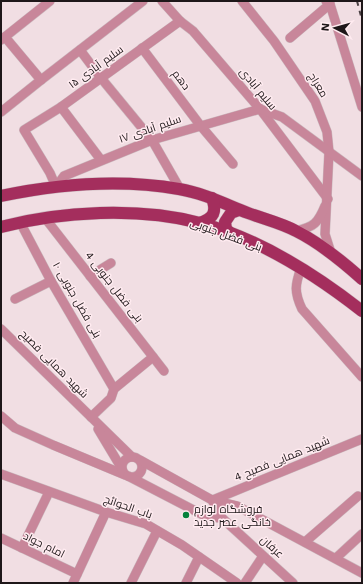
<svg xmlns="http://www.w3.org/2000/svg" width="363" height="584" font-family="'Work Sans',Cairo,sans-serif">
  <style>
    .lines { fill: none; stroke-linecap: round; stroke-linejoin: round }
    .minor-casing { stroke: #cbbabf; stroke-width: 10 }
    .major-casing { stroke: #cbbabf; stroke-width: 13 }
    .minor { stroke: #c8869a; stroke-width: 9 }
    .major { stroke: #a42e5d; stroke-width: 12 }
    .rail { stroke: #4b4144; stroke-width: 2; stroke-dasharray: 5 5; stroke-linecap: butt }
    .poi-dot { fill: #06823c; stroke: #ffebf0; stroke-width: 1.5 }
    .labels { text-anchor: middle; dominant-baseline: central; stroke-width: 3; stroke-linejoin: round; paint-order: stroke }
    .street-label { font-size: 11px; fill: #1e1719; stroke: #ffebf0 }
    .poi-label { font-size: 11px; fill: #1e1719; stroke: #ffebf0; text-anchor: start }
  </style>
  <rect width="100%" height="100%" fill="#f1dee3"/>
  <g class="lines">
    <defs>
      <g id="minor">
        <path d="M162,1L180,21L193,31L260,109L328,199"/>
        <path d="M242,1L274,41L315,101L327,132L329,152L325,234L331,253"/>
        <path d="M329,1L362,107"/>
        <path d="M5,37L41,80"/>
        <path d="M290,38L330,4L326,1"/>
        <path d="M1,40L50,1"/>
        <path d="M142,48L200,125L233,164"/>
        <path d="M80,50L101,78L152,140L180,189"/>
        <path d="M61,107L101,160"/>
        <path d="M1,112L41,80L143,1"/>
        <path d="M56,187L64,176L152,140L260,109L282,117L362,176"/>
        <path d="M56,187L50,173L24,130L61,107L180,21"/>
        <path d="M45,218L164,371"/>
        <path d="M20,222L51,281L114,389"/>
        <path d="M296,231C314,227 318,223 325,206"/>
        <path d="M301,268C295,285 294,292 302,309L362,377"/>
        <path d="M90,276L111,263"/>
        <path d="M15,299L51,281"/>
        <path d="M1,329L132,457"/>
        <path d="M1,416L15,428L53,445L125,475"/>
        <path d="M91,417L111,398L114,389L153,357"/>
        <path d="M98,429L122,469"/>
        <circle cx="132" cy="467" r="10"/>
        <path d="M140,460L212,500L222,518"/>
        <path d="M1,474L106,512L146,524L182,545L237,583"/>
        <path d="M128,476L207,517L222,518L293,583"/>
        <path d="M212,500L237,506L362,573"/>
        <path d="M213,500L362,439"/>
        <path d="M1,538L77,574"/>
        <path d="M305,542L358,496"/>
        <path d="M22,548L49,492"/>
        <path d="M336,558L362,534"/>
        <path d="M73,583L106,512"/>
        <path d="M131,583L157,531"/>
        <path d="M186,583L199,557"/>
        <path d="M245,583L263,556"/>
      </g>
      <g id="major">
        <path d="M1,196C58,184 121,179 179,189C203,193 225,204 248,213C264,219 281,223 296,231C320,243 342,261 362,279"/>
        <path d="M200,223C214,218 217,212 212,198"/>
        <path d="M1,227C61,211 139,207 200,223C258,238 316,275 362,311"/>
        <path d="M231,234L226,229L225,222L231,213L239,210"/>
      </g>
    </defs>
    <use href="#minor" class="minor-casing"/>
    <use href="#major" class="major-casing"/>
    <use href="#minor" class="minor"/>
    <use href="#major" class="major"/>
    <path class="rail" d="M357,1L362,20"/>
  </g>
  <circle class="poi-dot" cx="186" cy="515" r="4"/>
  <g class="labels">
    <g class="street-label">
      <text transform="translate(96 67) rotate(-36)">سلیم آبادی ۱۵</text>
      <text transform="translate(181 80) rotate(53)">دهم</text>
      <text transform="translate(318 85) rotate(58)">معراج</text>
      <text transform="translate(258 89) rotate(50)">سلیم آبادی</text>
      <text transform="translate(150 129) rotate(-19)">سلیم آبادی ۱۷</text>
      <text transform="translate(226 235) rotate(20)">بنی فضل جنوبی</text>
      <text transform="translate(114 287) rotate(52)">بنی فضل جنوبی 4</text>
      <text transform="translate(77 300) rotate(60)">بنی فضل جنوبی ۱۰</text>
      <text transform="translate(54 364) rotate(45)">شهید همایی فصیح</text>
      <text transform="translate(282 459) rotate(-22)">شهید همایی فصیح 4</text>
      <text transform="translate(128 507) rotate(19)">باب الحوائج</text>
      <text transform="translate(44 545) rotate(26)">امام جواد</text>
      <text transform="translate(272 547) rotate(42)">عرفان</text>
    </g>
    <g class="poi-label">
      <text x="194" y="509">فروشگاه لوازم<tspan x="194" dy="13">خانگی عصر جدید</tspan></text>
    </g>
  </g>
  <rect width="363" height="584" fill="none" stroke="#1e1719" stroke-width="4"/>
  <g transform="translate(335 28) rotate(276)" stroke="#ffebf0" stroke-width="3" paint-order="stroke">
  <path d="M0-3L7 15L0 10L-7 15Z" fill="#1e1719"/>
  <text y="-6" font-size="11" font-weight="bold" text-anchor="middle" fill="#1e1719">N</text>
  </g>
</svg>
